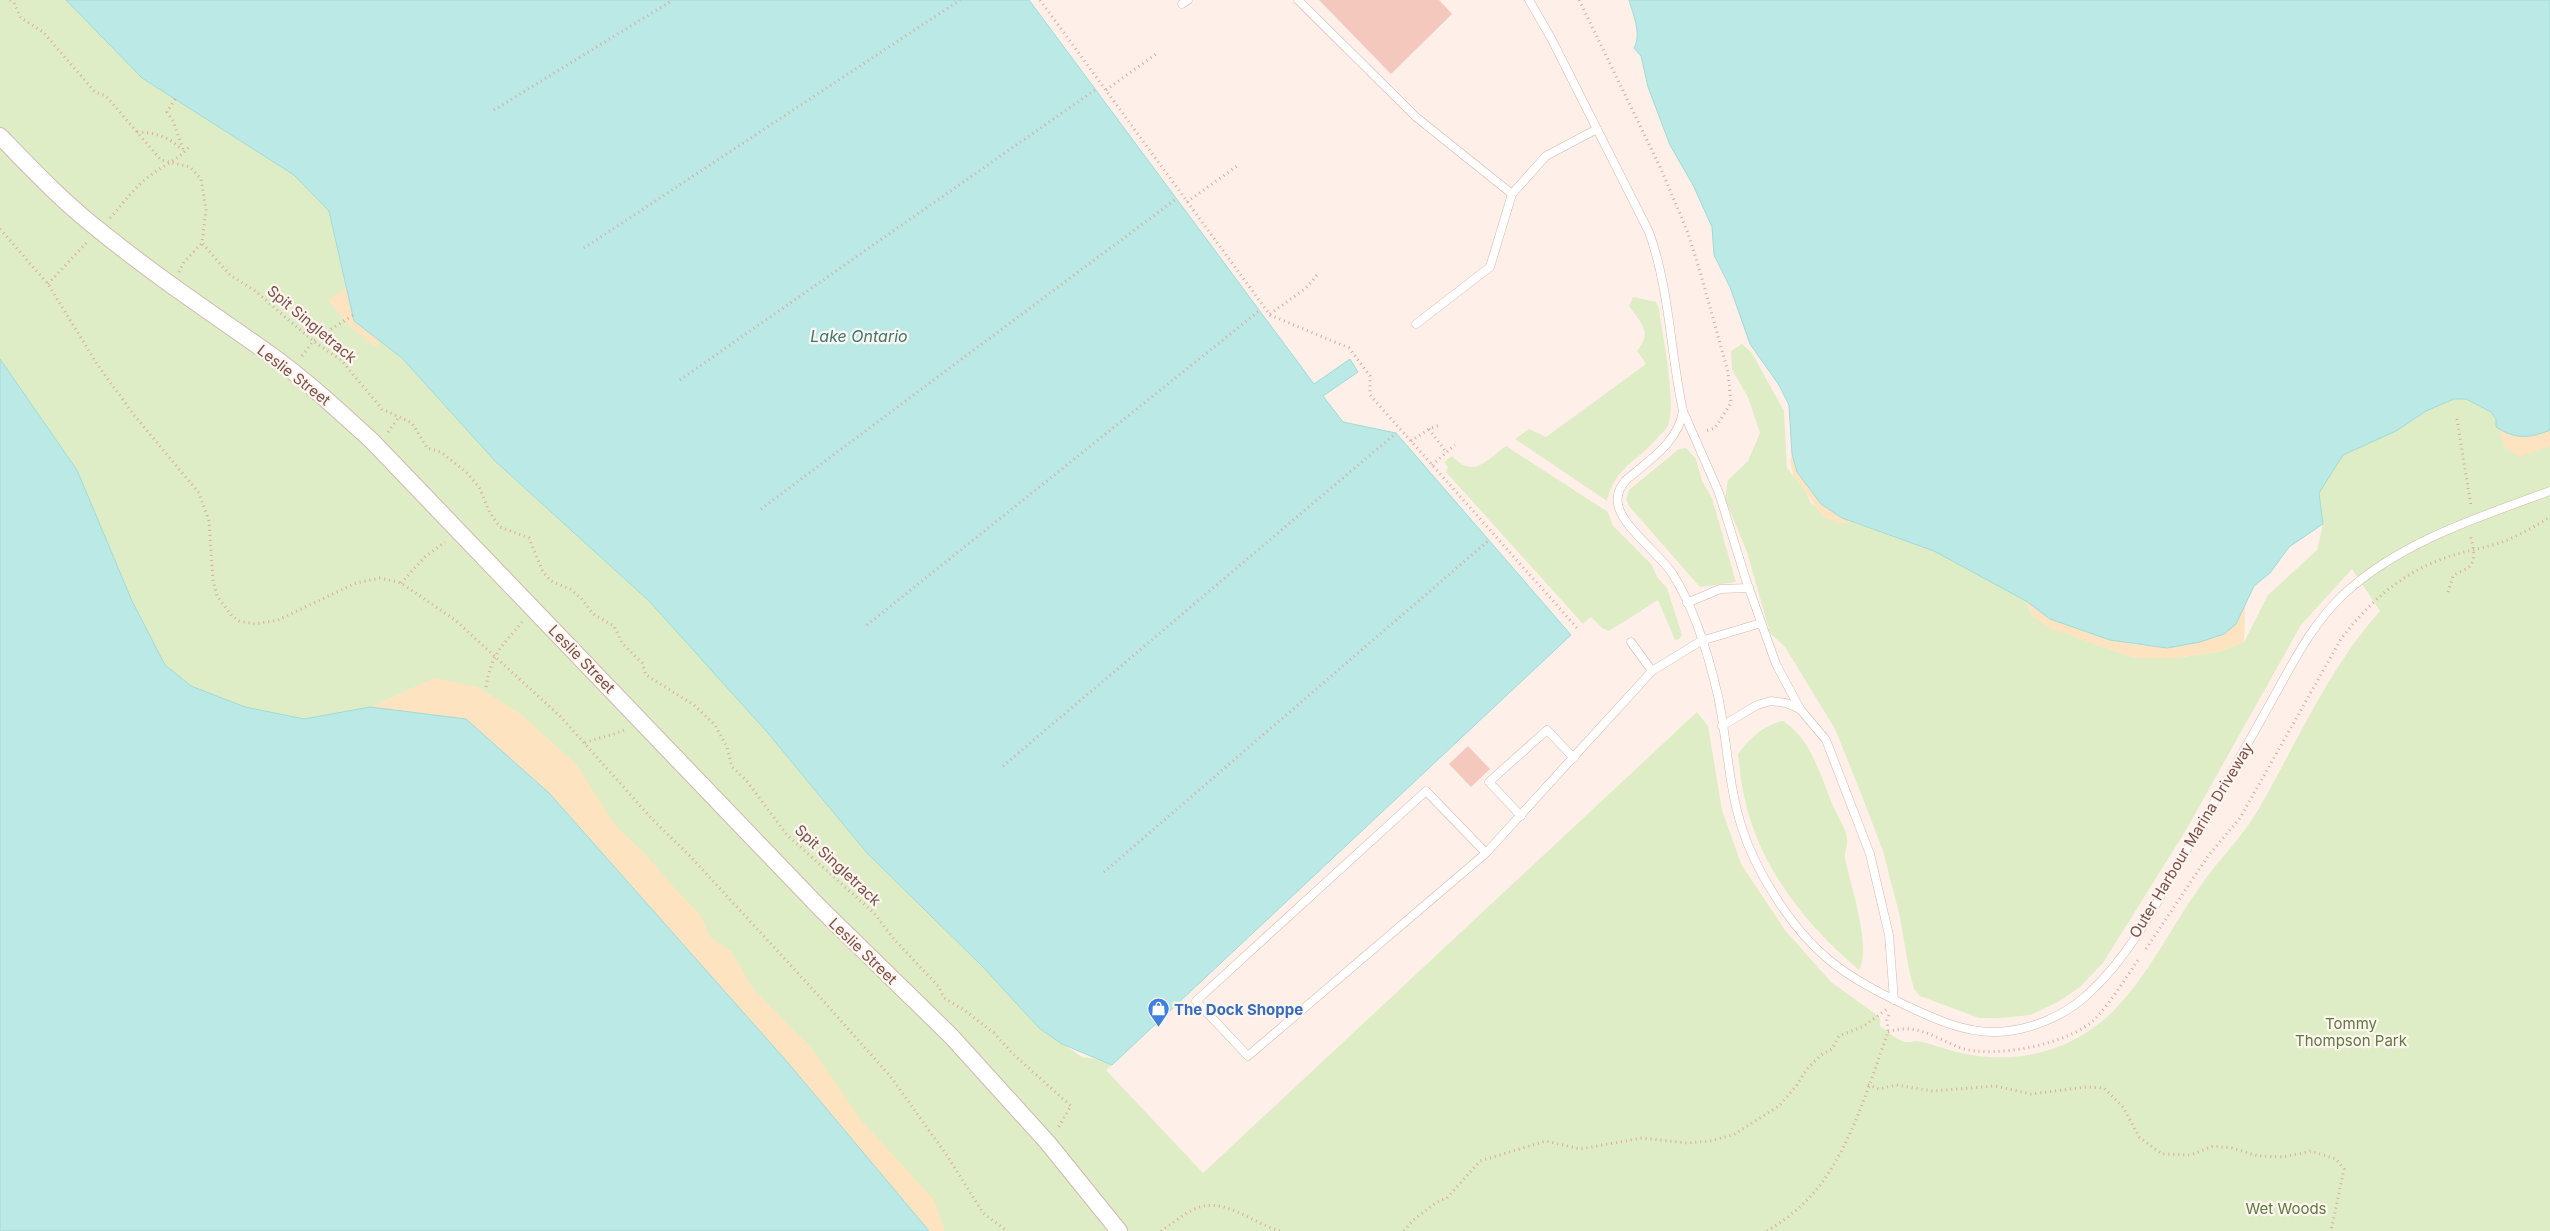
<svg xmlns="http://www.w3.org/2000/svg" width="2550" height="1231" font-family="Inter,sans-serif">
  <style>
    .green { fill: #deedc5 }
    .sand { fill: #fee3c1 }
    .water { fill: #bae9e6; stroke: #a0dbd8 }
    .building { fill: #f5c8be }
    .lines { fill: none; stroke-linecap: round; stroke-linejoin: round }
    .service-casing { stroke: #d3b7af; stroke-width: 9 }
    .minor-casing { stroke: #d3b7af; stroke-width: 18 }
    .path { stroke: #daaaa0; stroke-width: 3; stroke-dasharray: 1 4; stroke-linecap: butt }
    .service { stroke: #fff; stroke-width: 8 }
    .minor { stroke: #fff; stroke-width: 16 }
    .labels { text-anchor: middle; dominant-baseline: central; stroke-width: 4.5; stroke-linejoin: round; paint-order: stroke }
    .street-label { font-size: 15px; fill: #7a504a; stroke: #fff5ef }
    .shop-label { font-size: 15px; font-weight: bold; fill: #366cbe; stroke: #fff5ef; text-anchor: start }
    .park-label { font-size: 15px; fill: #5d7a3e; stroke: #fff5ef }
    .water-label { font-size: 16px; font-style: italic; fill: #397875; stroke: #fff5ef }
  </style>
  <rect width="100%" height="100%" fill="#fef0e8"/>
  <g class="green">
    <path d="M0,0H66L142,78L294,175L329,211L354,321L402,358L495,461L649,601L767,732L867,853L983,967L1039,1028L1082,1057L1096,1059L1112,1065L1106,1070L1203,1173L1697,712L1708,726L1722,810L1741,864L1785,930L1831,982L1874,1013L1880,1019V1026C1887,1031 1897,1040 1905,1042C1908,1043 1913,1041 1916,1041C1926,1042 1936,1046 1946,1049C2007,1068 2073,1055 2118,1006C2150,972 2172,926 2199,888C2217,861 2242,838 2258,810C2297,743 2328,669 2380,611L2352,569L2301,625L2186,830L2103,963L2080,987L2058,1002L2030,1015L2002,1018H1979L1920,996L1914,989L1909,970L1900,917L1883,851L1862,796L1835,729L1785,647L1770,633L1747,552L1725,499L1728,480L1748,461L1760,433L1748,397L1732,370L1731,351L1742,344L1752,353L1784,411L1787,468L1804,488L1811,503L1840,523L1851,522L1934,551L2026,601L2032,616L2134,658H2174L2217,652L2244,642L2268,595L2317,550L2323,524L2319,493L2343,455L2396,431L2426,411L2454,399H2466L2491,412L2497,420L2496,427L2506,433L2550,430V1231H929L789,1064L370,707L304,720L245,707L191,686L165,665L0,359Z"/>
    <path d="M1633,297L1656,302L1659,308C1662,334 1677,403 1668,425C1666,430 1661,434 1658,437C1638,462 1615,466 1607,501L1515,439L1529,429L1546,437L1646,364L1637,351C1653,331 1641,324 1629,306Z"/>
    <path d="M1506,446L1608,512L1613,526L1652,565L1657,577L1667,588L1682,635L1679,639L1675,640L1658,600L1609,631L1602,628L1591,617L1583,624L1446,472L1448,467L1444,462L1452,456C1474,479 1485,461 1506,446Z"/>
    <path d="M1686,448L1696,459L1702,481L1712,498L1736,582L1700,587L1629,506L1626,499L1629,490L1679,449Z"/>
    <path d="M1783,721C1812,739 1821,778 1834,808C1838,817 1847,830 1847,840C1848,846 1844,852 1845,858C1850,884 1872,947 1859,970C1806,926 1758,865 1744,796C1741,783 1740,768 1738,754C1750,738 1763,725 1783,721Z"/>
  </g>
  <g class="sand">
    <path d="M346,288L375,315L378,349L350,327L328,300Z"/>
    <path d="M2499,429C2516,440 2532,438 2550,430V446L2520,457L2505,448Z"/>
    <path d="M1792,454C1800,483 1823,510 1851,522L1840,523L1823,517L1793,474L1790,461Z"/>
    <path d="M2026,601L2050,619L2110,640L2140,645L2167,648L2236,624L2245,605L2244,642L2217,652L2174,658H2134L2052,629L2032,616Z"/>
    <path d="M434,678L478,687L522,715L576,764L614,824L645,854L668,881L701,916L710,937L731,951L754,990L812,1049L861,1120L934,1200L945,1231H929L789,1064L466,719L370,707Z"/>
  </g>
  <g class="water">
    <path d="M66,0H1029L1314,384L1350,359L1358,372L1323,396L1343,422L1396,433L1571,635L1112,1065L1062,1044L1039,1028L983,967L867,853L767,732L649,601L495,461L402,358L354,321L329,211L294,175L142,78Z"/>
    <path d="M1629,0H2550V430C2529,439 2515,439 2496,427V419L2491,412L2466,399H2454L2426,411L2396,431L2343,455L2319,493L2323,524L2289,547L2270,573L2254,586L2236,624L2224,634L2200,642L2167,648L2110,640L2050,619L2026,601L1934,551L1842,518L1821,504L1797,472L1792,454L1789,405L1779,385L1750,344L1730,287L1714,255L1712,227L1693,185L1670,145L1648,87L1641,56L1634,48C1642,33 1633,15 1629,0Z"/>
    <path d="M0,359L77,470L132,601L165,665L191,686L245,707L304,719L370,707L466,719L549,793L789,1064L929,1231H0Z"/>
  </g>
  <g class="building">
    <path d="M1319,0H1439L1452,14L1391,74Z"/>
    <path d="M1468,746L1490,769L1471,787L1449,764Z"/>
  </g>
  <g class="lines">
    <defs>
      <g id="service">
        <path d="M1298,0L1416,117L1512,194"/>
        <path d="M1529,0L1551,38L1649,232C1670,290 1670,352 1683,411C1678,443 1649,460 1626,480C1619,488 1615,497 1619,508C1625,528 1659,554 1672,573C1694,607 1709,657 1718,696C1727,738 1728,783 1741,825C1755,871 1791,928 1828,959C1852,979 1880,993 1907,1006C1935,1019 1965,1033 1996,1032C2028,1031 2063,1017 2087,995C2129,957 2156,905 2183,856C2213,805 2242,754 2271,702C2293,663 2311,625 2344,594C2400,542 2479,517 2550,491"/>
        <path d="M1182,4L1188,0"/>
        <path d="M1416,324L1490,267L1512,194L1546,156L1597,129"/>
        <path d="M1683,411L1719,493L1746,580L1776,664L1800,709"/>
        <path d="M1687,603L1720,589L1749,588"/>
        <path d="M1631,642L1652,671"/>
        <path d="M1722,726L1757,705L1771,701L1786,703L1800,709L1826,740L1870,854L1889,935L1894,1000"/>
        <path d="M1521,816L1489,782L1547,730L1574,758"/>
        <path d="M1486,853L1426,791L1196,1001L1248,1056L1486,853L1652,671L1701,641L1761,623"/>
      </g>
      <path id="minor" d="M0,136C31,168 63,202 99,230C154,275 213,314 271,355C307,381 339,411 372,441L820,908L951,1036L1048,1143L1119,1231"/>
    </defs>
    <use href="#service" class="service-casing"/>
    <use href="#minor" class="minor-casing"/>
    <g class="path">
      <path d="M10,0L14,3L21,18L43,32L95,92L106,96L161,160L190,167L201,179L206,210L202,243L230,275L254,290L313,341L341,360L382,409L412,423L427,448L441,452L466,472L479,487L490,513L500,527L529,538L543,572L551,581L570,589L581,598L593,614L614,626L622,643L642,663L646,675L694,705L715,725L727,747L732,767L746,780L787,835L874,913L893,938L939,987L944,998L964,1010L994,1033L1012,1053L1071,1106L1058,1128"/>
      <path d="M1040,0L1270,315L1349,348L1370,376V395L1578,629"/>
      <path d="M1579,0L1661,169L1688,233L1701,275L1728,372L1731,403L1715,428L1706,431"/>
      <path d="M1106,90L1156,54"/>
      <path d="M175,99L167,112L173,121L184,152"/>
      <path d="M494,110L673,0"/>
      <path d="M137,132C156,133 168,136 182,150"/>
      <path d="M1187,202L1237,166"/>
      <path d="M110,218C124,203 134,187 151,175C164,165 178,160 189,147"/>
      <path d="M0,229L48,284L97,364L134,415L199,493L209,521L213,580L217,596L232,616L239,621L255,624L278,620L356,583L380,578L401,583L455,620L561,717L652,819L690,856L818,995L891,1077L948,1157L983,1213L1007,1231"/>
      <path d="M584,248L960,0"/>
      <path d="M179,272L184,262L202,243"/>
      <path d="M48,284L87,242"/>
      <path d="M1270,314L1306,288L1317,275"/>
      <path d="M302,356L313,341L353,315"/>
      <path d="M680,380L1095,90"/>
      <path d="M2457,419L2471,506"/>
      <path d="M1429,429L1446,452"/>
      <path d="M388,432L399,417"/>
      <path d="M1411,441L1429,429L1440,425"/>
      <path d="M1432,465L1455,445"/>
      <path d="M761,509L1176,199"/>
      <path d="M401,583L425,557L445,542"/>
      <path d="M2448,592L2453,576C2458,572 2466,570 2470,566C2477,557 2472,543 2470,534"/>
      <path d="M867,625L1259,311"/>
      <path d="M486,687C492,652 501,648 522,622"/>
      <path d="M585,743C599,737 613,736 626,729"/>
      <path d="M1003,766L1396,433"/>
      <path d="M1104,872L1488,541"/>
      <path d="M2146,949L2208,856L2240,818L2341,639C2367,605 2397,577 2437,561C2457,552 2478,550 2499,543C2517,537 2534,527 2550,517"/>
      <path d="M1888,1032C1917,1022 1934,1038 1961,1048C1994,1059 2070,1044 2095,1019C2111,1002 2125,979 2138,960"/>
      <path d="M1868,1085L1879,1089L1896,1085L1933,1091L1995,1086L2031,1094L2086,1087L2104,1088L2123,1107L2139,1137L2162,1154L2191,1155L2213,1146L2232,1148L2258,1156L2284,1157L2311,1151L2336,1159L2344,1169L2331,1231"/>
      <path d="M1161,1231C1172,1224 1184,1213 1197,1208C1225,1197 1254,1224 1280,1231"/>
      <path d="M1404,1231L1412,1221L1437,1202L1447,1198L1480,1161L1546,1141L1580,1149L1642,1138L1687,1143L1710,1141L1733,1135L1779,1106L1797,1085L1806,1070L1821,1055L1832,1049L1839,1036L1864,1026L1887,1009"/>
      <path d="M1767,1231C1780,1223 1793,1214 1804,1203C1846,1164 1869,1085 1888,1032L1887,1020L1890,1012"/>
    </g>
    <use href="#service" class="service"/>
    <use href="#minor" class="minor"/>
  </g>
  <defs>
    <symbol id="shop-pin" viewBox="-11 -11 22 30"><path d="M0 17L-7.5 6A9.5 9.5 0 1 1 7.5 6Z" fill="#3f7fe0" stroke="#fff5ef"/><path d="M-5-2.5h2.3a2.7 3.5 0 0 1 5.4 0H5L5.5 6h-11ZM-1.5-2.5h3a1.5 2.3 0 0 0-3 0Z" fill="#fff"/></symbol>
  </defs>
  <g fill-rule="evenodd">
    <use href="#shop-pin" x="1146" y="996" width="25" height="34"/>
  </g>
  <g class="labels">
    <g class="street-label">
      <text transform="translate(312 324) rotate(40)">Spit Singletrack</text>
      <text transform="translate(294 375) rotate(38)">Leslie Street</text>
      <text transform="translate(582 659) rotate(46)">Leslie Street</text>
      <text transform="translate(2191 840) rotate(-59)">Outer Harbour Marina Driveway</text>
      <text transform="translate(838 865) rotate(43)">Spit Singletrack</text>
      <text transform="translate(863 951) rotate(44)">Leslie Street</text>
    </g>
    <g class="shop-label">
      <text x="1174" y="1009">The Dock Shoppe</text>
    </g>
    <g class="park-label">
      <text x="2351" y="1023">Tommy<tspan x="2351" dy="17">Thompson Park</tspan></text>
      <text x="2286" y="1208">Wet Woods</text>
    </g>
    <g class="water-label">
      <text x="859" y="336">Lake Ontario</text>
    </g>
  </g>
</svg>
